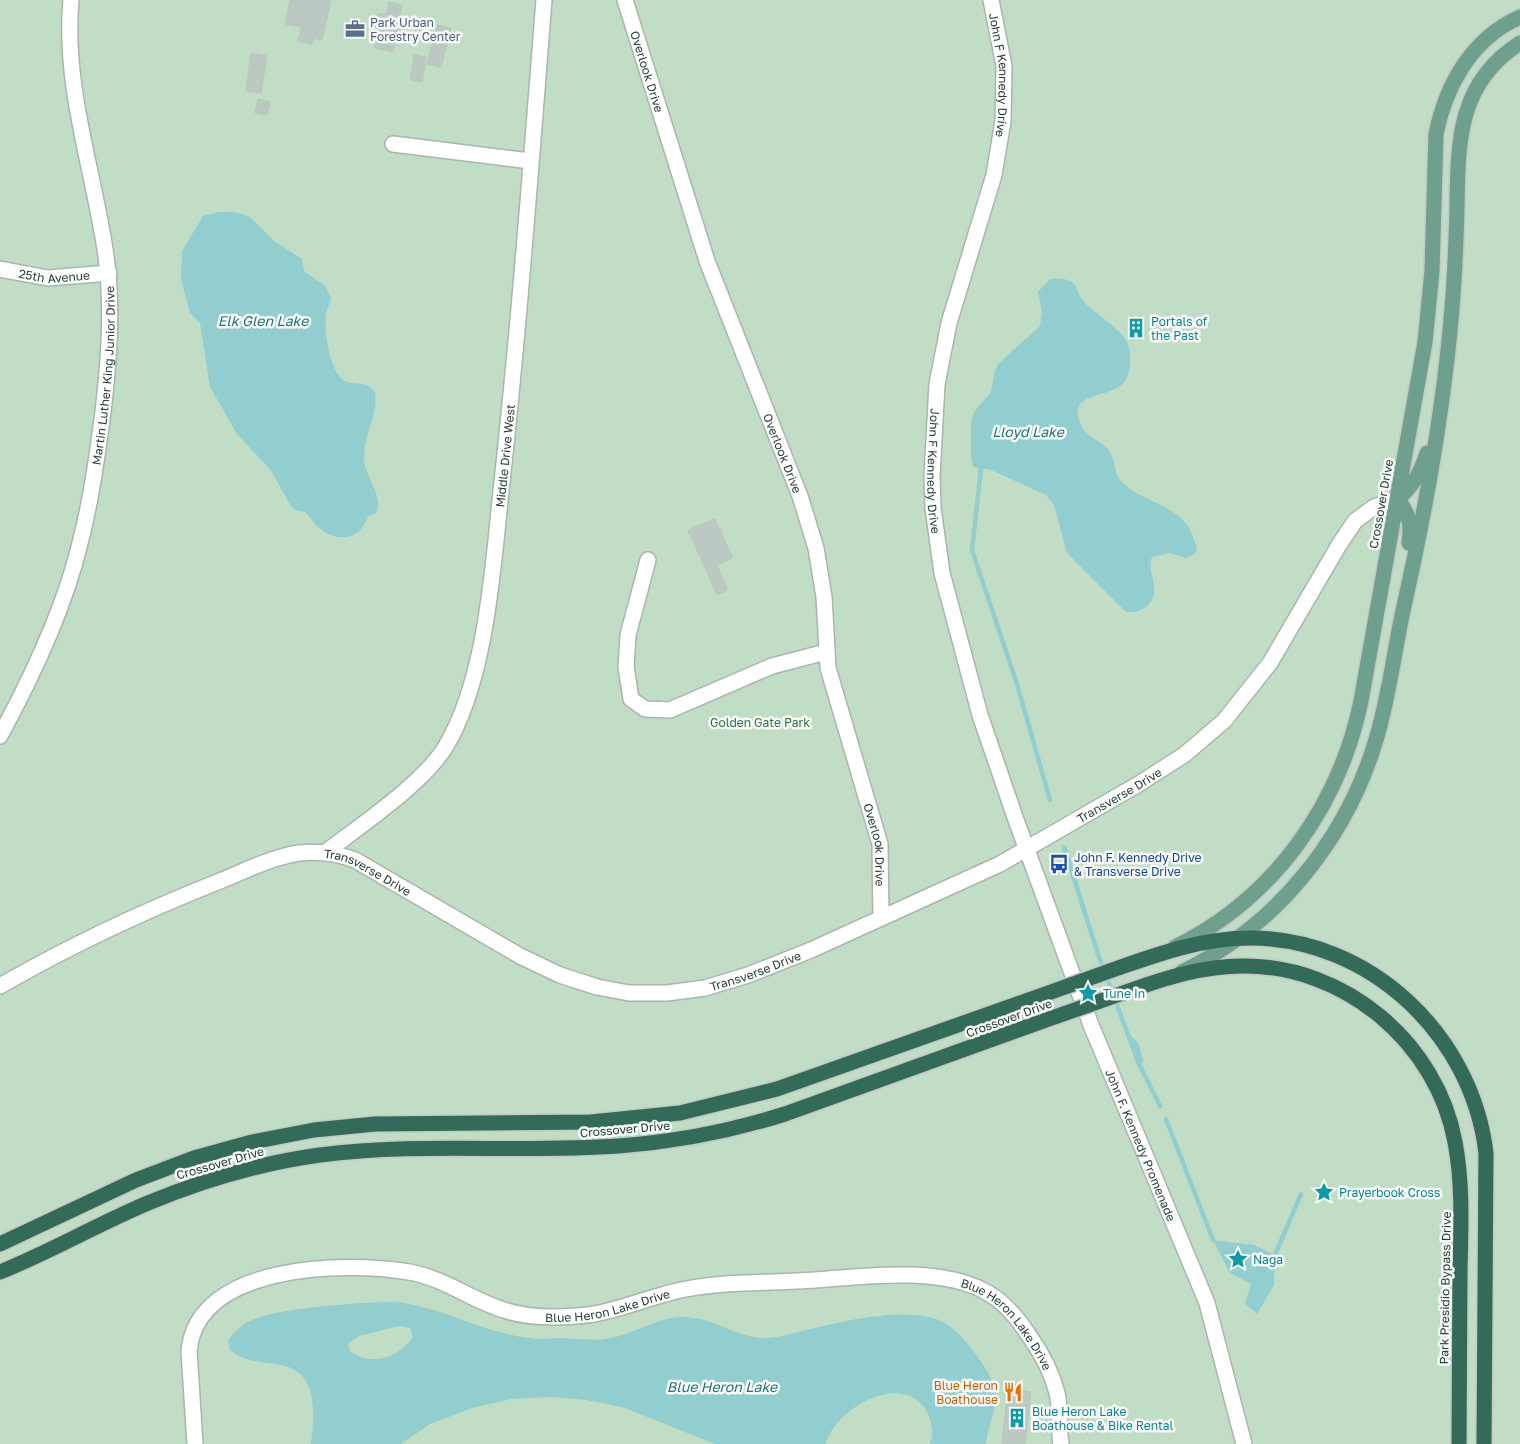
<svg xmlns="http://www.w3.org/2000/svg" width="1520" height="1444" font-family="'Golos Text',sans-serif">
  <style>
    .green { fill: #c1ddc5 }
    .water { fill: #92cdcf; fill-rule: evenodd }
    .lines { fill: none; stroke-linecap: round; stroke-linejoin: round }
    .stream { stroke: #92cdcf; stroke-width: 4.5 }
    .building { fill: #bbc9c2; stroke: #b9c7bf }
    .minor-casing { stroke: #a9b6af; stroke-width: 18 }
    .major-casing { stroke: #c2c9c6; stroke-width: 18 }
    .highway-casing { stroke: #c2c9c6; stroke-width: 18 }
    .minor { stroke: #fff; stroke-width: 15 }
    .major { stroke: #6ea08d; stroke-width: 15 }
    .highway { stroke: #336a58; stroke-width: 15 }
    .highway-bridge-casing { stroke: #c2c9c6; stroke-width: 18; stroke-linecap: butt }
    .highway-bridge { stroke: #336a58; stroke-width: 15 }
    .labels { text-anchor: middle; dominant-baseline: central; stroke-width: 5; stroke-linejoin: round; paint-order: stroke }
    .service-label { font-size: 12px; fill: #4e5e75; stroke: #f7faf8; text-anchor: start }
    .street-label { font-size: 12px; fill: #263f35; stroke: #f7faf8 }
    .culture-label { font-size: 12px; fill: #0d838f; stroke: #f7faf8; text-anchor: start }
    .park-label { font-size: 12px; fill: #327444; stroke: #f7faf8 }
    .transit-label { font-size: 12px; fill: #164399; stroke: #f7faf8; text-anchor: start }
    .food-label { font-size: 12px; fill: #c56008; stroke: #f7faf8; text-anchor: end }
    .water-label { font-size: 14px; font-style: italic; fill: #237478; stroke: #f7faf8 }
  </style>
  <rect width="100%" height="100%" fill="#e6eee9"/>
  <rect class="green" x="0" y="0" width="1520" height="1444"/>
  <g class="water">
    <path d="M236,212L250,217L274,241L302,259L304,271L325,286L331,298C330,304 327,308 326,313C324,329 329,376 347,382C358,385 367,381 375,392C379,415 362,438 364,461C366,478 384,496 376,513L368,516C361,541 336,543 318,527C313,523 310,516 305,512L295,510L291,506L270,469L237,434L210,387L200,323L190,313L181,279L182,251L203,216L219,212Z"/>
    <path d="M1050,279C1057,278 1065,278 1072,282C1078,287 1078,295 1083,301C1095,314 1119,327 1127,342C1131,350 1131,367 1128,375C1119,404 1062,385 1082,427C1088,438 1100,440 1108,449C1116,459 1113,474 1123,483C1145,504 1186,506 1194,540C1196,545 1198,549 1195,554L1186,558L1170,553L1152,557C1145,573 1166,593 1144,608C1138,612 1131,613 1125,611L1067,553L1054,505L1046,495L991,470L973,467L971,456V421L974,412L991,392L995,371L998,364L1040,326L1042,312L1038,292Z"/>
    <path d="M1213,1240L1254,1245L1275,1255L1274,1285L1257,1314L1245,1304L1251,1284L1230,1273Z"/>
    <path d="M360,1303C376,1303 394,1301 409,1304C450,1312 487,1333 529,1338C539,1340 549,1338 559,1338C577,1338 593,1342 611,1338C636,1333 658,1317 684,1317C714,1317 737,1339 767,1338C784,1337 799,1331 815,1328C850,1320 917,1304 948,1325C964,1335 996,1377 996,1396C996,1412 987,1428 986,1444H930C934,1434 932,1424 928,1414C906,1368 834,1408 826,1444H715L625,1408L587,1400L551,1397L511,1399L472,1408L430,1424L401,1444H311C314,1417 319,1375 285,1366C264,1360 249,1365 230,1350L228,1340C234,1333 240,1326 248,1322C271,1309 333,1306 360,1303ZM399,1326L410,1328L413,1337C398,1358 372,1367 350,1351L348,1344L359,1336Z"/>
  </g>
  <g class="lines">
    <g class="stream">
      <path d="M981,469L972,550L1017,684L1050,800"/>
      <path d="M1064,847L1098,954L1139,1064L1160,1106"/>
      <path d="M1131,1039L1136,1044L1141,1061"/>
      <path d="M1166,1119L1213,1240"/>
      <path d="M1275,1255L1301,1194"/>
    </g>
  </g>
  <g class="building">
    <path d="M290,0H331L322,40L314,38L312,44L298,41L302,27L285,24Z"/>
    <path d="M389,2L402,5L393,52L375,48L380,28L375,27L378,13L386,15Z"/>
    <path d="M437,25L451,28L441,67L427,64Z"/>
    <path d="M251,53L267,56L261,93L246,91Z"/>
    <path d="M414,55L426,57L422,82L410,80Z"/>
    <path d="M258,99L270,102L267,115L255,113Z"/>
    <path d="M715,519L733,558L717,565L728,590L717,595L688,530Z"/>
    <path d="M1008,1389L1031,1392L1025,1444H1002Z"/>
  </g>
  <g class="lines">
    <defs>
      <g id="minor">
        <path id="s1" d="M625,0L707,261L800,496L816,548L824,597L828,668L880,844L881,918"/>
        <path id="s2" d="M991,0L1004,66L1003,121L994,175L949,323L937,384L932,476L933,508L942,573L980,715L1016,820L1091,1025L1207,1303L1244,1444"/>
        <path d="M393,144L530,161"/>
        <path id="s3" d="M0,269L48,278L109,273"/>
        <path d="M648,560L628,635L626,667L631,699L645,709L670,710L772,666L826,652"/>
        <path id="s4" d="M0,736C32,677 63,612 79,547C91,502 97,457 103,412C109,359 113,308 106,256C94,171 63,87 71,0"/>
        <path id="s5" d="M326,852C361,825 424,783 446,746C486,679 493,568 501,491C519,328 531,164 544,0"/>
        <path id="s6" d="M0,986C71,945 144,911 220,881C245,871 272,857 299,853C319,851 336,853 355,860L520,956L560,975L597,987L629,993H667L705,988L748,975L811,950L1000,864L1137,785L1184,755L1224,721L1270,663L1339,545L1355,521L1374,507L1398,499"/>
        <path id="s7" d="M195,1444L189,1351C197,1264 344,1261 409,1272C444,1278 471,1300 504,1310C527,1318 552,1318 576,1316C614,1314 649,1296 686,1289C728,1281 773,1283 815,1280C865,1276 943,1266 988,1293C1006,1303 1019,1320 1030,1337C1042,1354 1052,1373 1057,1393C1061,1409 1058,1427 1061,1444"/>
      </g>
      <g id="major">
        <path d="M1409,543C1412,524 1409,515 1398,499C1413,485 1421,473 1427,453"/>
        <path d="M1175,947C1273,899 1339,807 1361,701L1425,342L1432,271L1436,134C1446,85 1472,38 1520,17"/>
        <path d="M1182,972C1275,927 1345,841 1375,743C1389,699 1394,651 1404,606C1426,508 1444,408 1452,308C1455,275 1456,242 1457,209C1458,143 1457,83 1520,43"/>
      </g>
      <g id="highway">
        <path d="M1118,968C1161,953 1204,938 1250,938C1370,938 1472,1035 1486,1153L1484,1444"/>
        <path d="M1126,992C1165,978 1202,966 1243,966C1345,965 1437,1043 1455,1142C1463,1184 1461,1227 1460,1270C1460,1328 1459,1386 1459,1444"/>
        <path d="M0,1244L136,1180L194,1158L252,1142L314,1130L375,1124L591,1122L680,1113L777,1089L1037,997"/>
        <path d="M0,1272C50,1252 98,1224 148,1203C203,1180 261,1163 320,1155C419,1142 519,1153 618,1146C675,1142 731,1131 785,1114L1046,1020"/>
      </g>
    </defs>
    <use href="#minor" class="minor-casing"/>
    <use href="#major" class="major-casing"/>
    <use href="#highway" class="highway-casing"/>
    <use href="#minor" class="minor"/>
    <use href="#major" class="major"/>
    <use href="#highway" class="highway"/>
    <defs>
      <g id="highway-bridge">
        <path d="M1037,997L1118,968"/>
        <path d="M1046,1020L1126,992"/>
      </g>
    </defs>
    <use href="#highway-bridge" class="highway-bridge-casing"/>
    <use href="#highway-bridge" class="highway-bridge"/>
  </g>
  <defs>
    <symbol id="office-bare" viewBox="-9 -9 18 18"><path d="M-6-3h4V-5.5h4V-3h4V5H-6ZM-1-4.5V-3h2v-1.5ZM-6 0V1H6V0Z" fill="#5c6f8a" stroke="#f7faf8" stroke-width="2.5" paint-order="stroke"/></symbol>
    <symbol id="building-bare" viewBox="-9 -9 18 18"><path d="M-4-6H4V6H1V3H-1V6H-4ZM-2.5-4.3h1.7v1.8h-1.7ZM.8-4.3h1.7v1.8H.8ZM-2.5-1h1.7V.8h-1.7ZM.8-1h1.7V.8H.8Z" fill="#0f9aa8" stroke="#f7faf8" stroke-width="2.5" paint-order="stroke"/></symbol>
    <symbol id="bus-bare" viewBox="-9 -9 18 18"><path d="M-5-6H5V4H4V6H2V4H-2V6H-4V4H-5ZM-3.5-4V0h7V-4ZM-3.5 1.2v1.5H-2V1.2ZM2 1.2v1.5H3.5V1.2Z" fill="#1a4fb4" stroke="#f7faf8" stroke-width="2.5" paint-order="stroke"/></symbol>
    <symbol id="sight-bare" viewBox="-9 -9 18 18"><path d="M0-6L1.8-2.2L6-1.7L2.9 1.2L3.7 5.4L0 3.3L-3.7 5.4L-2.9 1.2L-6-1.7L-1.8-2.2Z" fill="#0f9aa8" stroke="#f7faf8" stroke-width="2.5" paint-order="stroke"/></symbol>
    <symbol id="restaurant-bare" viewBox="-9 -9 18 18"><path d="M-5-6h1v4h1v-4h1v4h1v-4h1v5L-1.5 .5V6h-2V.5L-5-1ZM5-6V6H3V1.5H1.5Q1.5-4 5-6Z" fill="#e8710a" stroke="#f7faf8" stroke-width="2.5" paint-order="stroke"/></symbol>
  </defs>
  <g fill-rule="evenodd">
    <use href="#office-bare" x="341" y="15" width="28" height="28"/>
    <use href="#building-bare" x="1122" y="314" width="28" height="28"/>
    <use href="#bus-bare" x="1045" y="850" width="28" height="28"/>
    <use href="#sight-bare" x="1074" y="979" width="28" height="28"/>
    <use href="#sight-bare" x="1310" y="1178" width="28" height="28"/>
    <use href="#sight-bare" x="1224" y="1245" width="28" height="28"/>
    <use href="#restaurant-bare" x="999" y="1378" width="28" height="28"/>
    <use href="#building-bare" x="1003" y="1404" width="28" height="28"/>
  </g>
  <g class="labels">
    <g class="service-label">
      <text x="370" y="22">Park Urban<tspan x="370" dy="14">Forestry Center</tspan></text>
    </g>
    <g class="street-label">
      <text stroke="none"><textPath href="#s1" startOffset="75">Overlook Drive</textPath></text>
      <text stroke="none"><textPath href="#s2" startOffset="76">John F Kennedy Drive</textPath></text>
      <text stroke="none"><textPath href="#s3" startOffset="55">25th Avenue</textPath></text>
      <text stroke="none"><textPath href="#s4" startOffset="379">Martin Luther King Junior Drive</textPath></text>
      <text stroke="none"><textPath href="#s1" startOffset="480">Overlook Drive</textPath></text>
      <text stroke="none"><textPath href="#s5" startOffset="459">Middle Drive West</textPath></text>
      <text stroke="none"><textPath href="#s2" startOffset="481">John F Kennedy Drive</textPath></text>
      <text transform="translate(1381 504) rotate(-80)">Crossover Drive</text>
      <text stroke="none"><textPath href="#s6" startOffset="1226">Transverse Drive</textPath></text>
      <text stroke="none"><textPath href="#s1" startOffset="885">Overlook Drive</textPath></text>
      <text stroke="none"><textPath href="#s6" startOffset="401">Transverse Drive</textPath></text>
      <text stroke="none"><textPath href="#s6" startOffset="821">Transverse Drive</textPath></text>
      <text transform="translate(1009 1018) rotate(-20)">Crossover Drive</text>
      <text transform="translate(625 1129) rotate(-5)">Crossover Drive</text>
      <text stroke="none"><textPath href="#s2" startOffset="1190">John F. Kennedy Promenade</textPath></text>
      <text transform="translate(220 1163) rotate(-16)">Crossover Drive</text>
      <text transform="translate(1445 1288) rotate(-89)">Park Presidio Bypass Drive</text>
      <text stroke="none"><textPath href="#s7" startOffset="559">Blue Heron Lake Drive</textPath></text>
      <text stroke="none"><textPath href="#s7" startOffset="980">Blue Heron Lake Drive</textPath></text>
    </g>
    <g class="culture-label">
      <text x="1151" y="321">Portals of<tspan x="1151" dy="14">the Past</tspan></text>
      <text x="1103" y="993">Tune In</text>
      <text x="1339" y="1192">Prayerbook Cross</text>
      <text x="1253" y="1259">Naga</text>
      <text x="1032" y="1411">Blue Heron Lake<tspan x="1032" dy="14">Boathouse &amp; Bike Rental</tspan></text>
    </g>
    <g class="park-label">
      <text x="760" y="722">Golden Gate Park</text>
    </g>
    <g class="transit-label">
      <text x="1074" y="857">John F. Kennedy Drive<tspan x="1074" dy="14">&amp; Transverse Drive</tspan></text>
    </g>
    <g class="food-label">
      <text x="998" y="1385">Blue Heron<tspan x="998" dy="14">Boathouse</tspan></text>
    </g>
    <g class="water-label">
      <text x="263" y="320">Elk Glen Lake</text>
      <text x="1028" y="431">Lloyd Lake</text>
      <text x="722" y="1386">Blue Heron Lake</text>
    </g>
  </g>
</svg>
